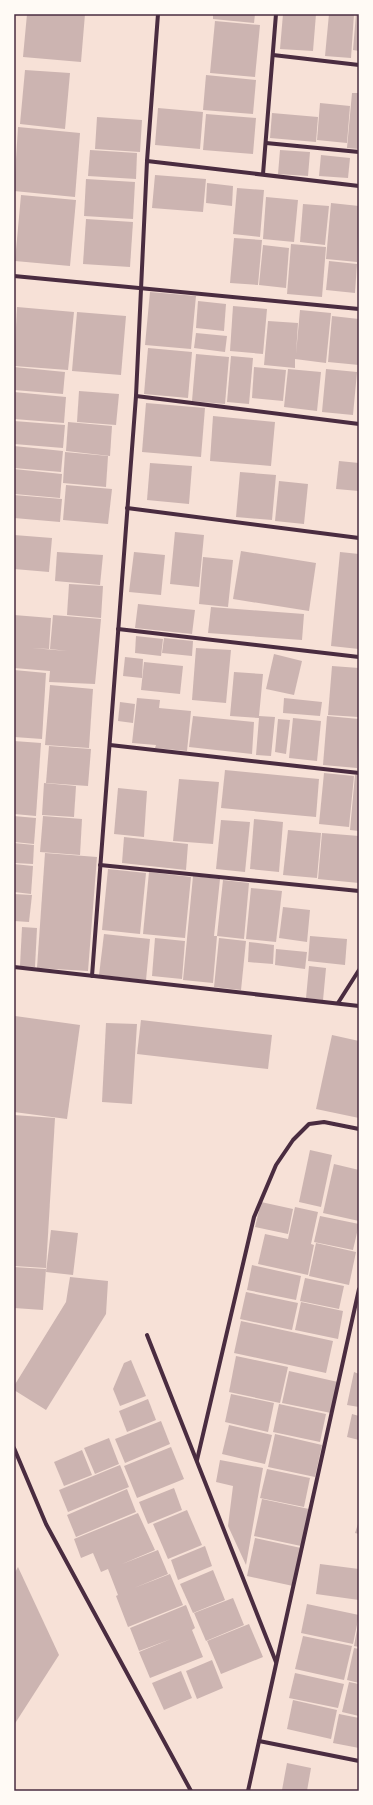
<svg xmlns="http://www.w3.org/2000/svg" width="373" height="1805" font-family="'IBM Plex Sans',sans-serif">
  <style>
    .building { fill: #ccb4b1 }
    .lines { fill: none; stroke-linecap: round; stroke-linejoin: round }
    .minor { stroke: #4a2c40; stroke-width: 4 }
    .neatline { fill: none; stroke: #4a2c40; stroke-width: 1.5 }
  </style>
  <rect width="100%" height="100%" fill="#f7e1d7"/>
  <g class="building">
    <path d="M27,14H85L81,62L23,57Z"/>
    <path d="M213,14H255L254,23L213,19Z"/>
    <path d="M283,14H316L313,51L280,49Z"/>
    <path d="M329,14H354L351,58L325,56Z"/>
    <path d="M356,14H359V51L353,50Z"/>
    <path d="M215,21L260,25L255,77L210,73Z"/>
    <path d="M25,70L70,73L65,129L20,124Z"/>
    <path d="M206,75L256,80L253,114L203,110Z"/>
    <path d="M352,93H359V149L347,148Z"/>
    <path d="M320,103L350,106L347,143L317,140Z"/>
    <path d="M158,108L203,112L200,149L155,145Z"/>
    <path d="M272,113L318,117L316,142L270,138Z"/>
    <path d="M206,114L256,118L253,154L203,150Z"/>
    <path d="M97,117L142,120L140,152L95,149Z"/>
    <path d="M18,127L80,133L75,197L14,191Z"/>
    <path d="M90,150L137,153L136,179L88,176Z"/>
    <path d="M280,150L310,152L308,176L278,174Z"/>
    <path d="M321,155L350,158L348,178L319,176Z"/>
    <path d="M155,175L206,179L203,212L152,208Z"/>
    <path d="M86,179L135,182L133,219L84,216Z"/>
    <path d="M207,183L233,186L232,206L206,203Z"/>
    <path d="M237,188L264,190L260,237L233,234Z"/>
    <path d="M21,195L76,200L70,266L15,261Z"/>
    <path d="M266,197L298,200L294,242L263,239Z"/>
    <path d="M331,203L359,206L357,262L326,259Z"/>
    <path d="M303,204L329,206L325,245L300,242Z"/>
    <path d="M86,219L133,222L130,267L83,264Z"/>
    <path d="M234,238L262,240L258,285L230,283Z"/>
    <path d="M291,244L326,247L322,297L287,294Z"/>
    <path d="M263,245L289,248L286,288L259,285Z"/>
    <path d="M329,261L357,264L355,293L326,290Z"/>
    <path d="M150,292L196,296L191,349L145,345Z"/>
    <path d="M198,301L226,304L224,331L196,328Z"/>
    <path d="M233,306L267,309L263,354L230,351Z"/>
    <path d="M17,307L74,312L68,370L14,366Z"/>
    <path d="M300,310L331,313L326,363L295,359V368L264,365L268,321L298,323L296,354Z"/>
    <path d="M77,312L126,316L121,375L72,371Z"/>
    <path d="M332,316L359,319V365L328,362Z"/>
    <path d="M196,333L227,336L225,352L194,348Z"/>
    <path d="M148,348L192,352L188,398L144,394Z"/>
    <path d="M196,354L229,357L225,404L192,401Z"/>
    <path d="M231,356L253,358L249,404L227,402Z"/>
    <path d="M14,367L65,372L63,394L14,390Z"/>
    <path d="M254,367L286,370L283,401L252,398Z"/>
    <path d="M288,369L321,372L317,411L284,407Z"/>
    <path d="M326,369L357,372L353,415L322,412Z"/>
    <path d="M79,391L119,394L116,425L77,422Z"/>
    <path d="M14,392L66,397L64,423L14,419Z"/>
    <path d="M146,403L205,408L201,457L142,452Z"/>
    <path d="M213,416L275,422L271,466L210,461Z"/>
    <path d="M14,421L65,425L63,448L14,444Z"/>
    <path d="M68,422L112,426L110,456L66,451Z"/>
    <path d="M14,446L63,451L61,472L14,468Z"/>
    <path d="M65,452L108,456L106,487L63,483Z"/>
    <path d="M339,461L359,463V491L336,489Z"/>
    <path d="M150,463L192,466L189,504L147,500Z"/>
    <path d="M14,469L62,474L60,498L14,494Z"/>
    <path d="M240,472L276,475L272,520L236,517Z"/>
    <path d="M279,481L308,484L304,524L275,521Z"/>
    <path d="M66,485L112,489L108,524L63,520Z"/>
    <path d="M14,495L62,499L60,522L14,518Z"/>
    <path d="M175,532L204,535L199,587L170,584Z"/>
    <path d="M14,535L52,538L49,572L14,569Z"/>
    <path d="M241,551L316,563L309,611L233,599Z"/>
    <path d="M57,552L103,555L100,585L55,581Z"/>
    <path d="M134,552L165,555L161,595L129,592Z"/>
    <path d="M340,552L359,554V649L331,646Z"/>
    <path d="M203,557L233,560L228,607L199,604Z"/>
    <path d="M69,584L103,586L101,618L67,615Z"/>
    <path d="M138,604L195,610L192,634L135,628Z"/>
    <path d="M211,607L304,614L302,640L208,633Z"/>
    <path d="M14,615L51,618L49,649L32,648L67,651L50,649L53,615L101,619L95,684L49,682L50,671L14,668Z"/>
    <path d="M136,636L163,639L161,656L135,653Z"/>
    <path d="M164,638L193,641L192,656L162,653Z"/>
    <path d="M196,648L231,650L226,703L192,700Z"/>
    <path d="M274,654L302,661L294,695L266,689Z"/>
    <path d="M125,657L143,659L142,678L123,676Z"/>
    <path d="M144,662L183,666L180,694L141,690Z"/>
    <path d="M332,666L359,668L358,717L328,715Z"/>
    <path d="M14,670L46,673L42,739L14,737Z"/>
    <path d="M234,672L263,674L259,716L275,717L271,756L256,755L259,718L230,716Z"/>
    <path d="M50,685L93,689L89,748L45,745Z"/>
    <path d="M137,698L160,700L159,708L191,711L187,751L155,748L156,745L132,743Z"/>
    <path d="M284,698L322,702L320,716L283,713Z"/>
    <path d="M120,702L135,704L133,723L118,721Z"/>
    <path d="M193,716L254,722L252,754L189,747Z"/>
    <path d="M327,716L359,719L357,768L323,765Z"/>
    <path d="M293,718L321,721L317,761L289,758Z"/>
    <path d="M278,719L290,720L286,754L275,752Z"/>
    <path d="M14,741L41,743L36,816L14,814Z"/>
    <path d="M49,746L91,749L88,786L46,783Z"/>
    <path d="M225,770L319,779L316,817L221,808Z"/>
    <path d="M324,773L354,776L349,827L319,824Z"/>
    <path d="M355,775H359V831L350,830Z"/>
    <path d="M179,779L219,782L213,844L173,841Z"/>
    <path d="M44,783L76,786L74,817L42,815Z"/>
    <path d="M118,788L147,791L144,837L114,834Z"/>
    <path d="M14,816L36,818L34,844L14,842Z"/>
    <path d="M43,816L82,819L80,855L40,852Z"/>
    <path d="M254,819L283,822L279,872L250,869Z"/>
    <path d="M221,820L250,822L245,872L216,869Z"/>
    <path d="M288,830L321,833L317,878L283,875Z"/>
    <path d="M322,833L359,836V883L318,879Z"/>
    <path d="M124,837L188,844L186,870L122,863Z"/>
    <path d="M14,843L34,845L33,864L14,863Z"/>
    <path d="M45,853L97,857L88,971L37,968Z"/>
    <path d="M14,864L33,866L31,894L14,892Z"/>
    <path d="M108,869L146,873L140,934L102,930Z"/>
    <path d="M149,872L191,877L185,938L143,934Z"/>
    <path d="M193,876L220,879L214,936H217L213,983L183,980Z"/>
    <path d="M223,880L249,883L244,939L217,936Z"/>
    <path d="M251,888L282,891L276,942L246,939Z"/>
    <path d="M14,894L32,895L29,922L14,921Z"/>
    <path d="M283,907L310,910L307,942L279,938Z"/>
    <path d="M22,927L37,928L35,967L20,966Z"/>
    <path d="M104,934L150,939L146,980L99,975Z"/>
    <path d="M310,936L347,939L345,965L308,961Z"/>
    <path d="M155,938L185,941L182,979L152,976Z"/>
    <path d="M219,938L246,941L241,990L214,987Z"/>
    <path d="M249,942L274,945L273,964L248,962Z"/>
    <path d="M276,949L307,952L305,969L275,965Z"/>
    <path d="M309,966L326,968L323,1000L306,998Z"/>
    <path d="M15,1016L80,1025L67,1119L14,1112Z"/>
    <path d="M141,1020L272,1035L268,1069L137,1054Z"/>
    <path d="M106,1023L137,1024L132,1104L102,1102Z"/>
    <path d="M332,1035L359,1041V1118L316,1109Z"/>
    <path d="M14,1115L55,1118L46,1268L14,1266Z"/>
    <path d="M310,1150L332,1155L321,1207L299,1202Z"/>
    <path d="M334,1164L359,1170V1221L323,1213Z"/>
    <path d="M261,1202L293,1209L288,1234L255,1227Z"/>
    <path d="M295,1207L318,1212L311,1244L314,1245L308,1275L258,1264L265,1234L288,1239Z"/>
    <path d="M320,1216L359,1224L353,1250L314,1242Z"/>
    <path d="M51,1230L78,1233L73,1275L46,1272Z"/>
    <path d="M316,1243L356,1252L349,1285L309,1276Z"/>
    <path d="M252,1265L301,1276L296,1300L247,1290Z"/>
    <path d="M14,1267L46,1269L43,1310L14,1308Z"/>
    <path d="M70,1277L108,1281L106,1314L46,1410L14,1390V1386L66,1302Z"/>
    <path d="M305,1278L344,1286L339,1309L300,1301Z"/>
    <path d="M246,1292L298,1303L292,1330L240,1319Z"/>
    <path d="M301,1302L343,1311L338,1339L295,1330Z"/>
    <path d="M241,1321L333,1341L326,1373L234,1353Z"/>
    <path d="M236,1356L288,1367L280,1403L229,1392Z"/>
    <path d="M131,1360L146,1396L120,1406L113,1389L124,1363Z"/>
    <path d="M289,1371L338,1382L331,1413L282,1403Z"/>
    <path d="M354,1372L359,1374V1407L347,1405Z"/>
    <path d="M231,1394L274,1403L268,1432L225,1422Z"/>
    <path d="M148,1399L156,1420L127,1432L119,1411Z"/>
    <path d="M279,1404L326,1414L320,1442L273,1432Z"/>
    <path d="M352,1414L359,1416V1440L347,1437Z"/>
    <path d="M161,1421L170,1444L125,1463L115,1439Z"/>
    <path d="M229,1425L272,1435L265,1464L222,1454Z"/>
    <path d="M275,1434L322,1445L315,1477L268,1467Z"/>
    <path d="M109,1438L119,1464L95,1474L84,1448Z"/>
    <path d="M171,1447L184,1479L137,1498L124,1466Z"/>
    <path d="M82,1450L92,1475L64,1486L54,1462Z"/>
    <path d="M220,1460L263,1468L246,1565L228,1526L233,1486L216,1482Z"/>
    <path d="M120,1465L129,1487L68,1512L59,1490Z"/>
    <path d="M267,1469L310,1478L304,1507L260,1498Z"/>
    <path d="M174,1488L182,1510L148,1524L139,1502Z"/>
    <path d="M127,1489L136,1512L76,1537L67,1515Z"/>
    <path d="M262,1499L309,1509L301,1546L254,1536Z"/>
    <path d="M187,1510L202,1545L168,1559L153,1524Z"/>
    <path d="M138,1513L155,1550L122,1564L158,1550L168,1574L134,1588L170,1574L183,1605L128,1627L116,1596L118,1595L108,1569L101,1572L93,1553L81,1558L74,1539Z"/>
    <path d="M359,1521V1534L355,1533Z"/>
    <path d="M255,1538L301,1548L293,1586L247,1576Z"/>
    <path d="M205,1546L212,1566L178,1580L171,1560Z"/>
    <path d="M320,1564L359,1569V1600L316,1594Z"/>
    <path d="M18,1567L59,1655L14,1725V1574Z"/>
    <path d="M213,1570L225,1600L193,1613L180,1584Z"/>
    <path d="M233,1598L244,1625L206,1641L194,1613Z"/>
    <path d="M307,1604L359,1615L353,1644L301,1633Z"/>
    <path d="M186,1605L195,1628L192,1630L203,1657L150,1678L139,1652L171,1639L139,1651L130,1628Z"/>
    <path d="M249,1624L263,1657L221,1674L207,1641Z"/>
    <path d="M358,1624H359V1647L354,1646Z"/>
    <path d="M303,1636L352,1646L344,1680L295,1669Z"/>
    <path d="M354,1648L359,1649V1683L347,1680Z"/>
    <path d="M212,1660L223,1688L197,1699L186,1671Z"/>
    <path d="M181,1671L192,1698L164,1710L152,1683Z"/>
    <path d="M295,1673L344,1684L338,1708L289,1698Z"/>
    <path d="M349,1682L359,1684V1716L342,1712Z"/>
    <path d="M293,1700L337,1710L331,1739L287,1729Z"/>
    <path d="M339,1714L359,1718V1748L333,1743Z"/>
    <path d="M287,1763L311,1768L307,1791L282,1790Z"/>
  </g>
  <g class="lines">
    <g class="minor">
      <path d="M273,55L359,65"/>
      <path d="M266,143L359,152"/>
      <path d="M147,161L359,186"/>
      <path d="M263,174L276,14"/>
      <path d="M14,276L359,309"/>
      <path d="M136,396L359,424"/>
      <path d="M127,508L359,538"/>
      <path d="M118,629L359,657"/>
      <path d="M110,745L359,773"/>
      <path d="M100,865L359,891"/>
      <path d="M14,967L359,1006"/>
      <path d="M92,976L136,396L147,161L158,14"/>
      <path d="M338,1003L359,970"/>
      <path d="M147,1335L276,1662"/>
      <path d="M14,1448L46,1524L191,1791"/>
      <path d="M197,1460L254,1217L276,1165L293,1140L309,1124L324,1122L359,1129"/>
      <path d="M259,1741L359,1761"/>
      <path d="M248,1791L359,1289"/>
    </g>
  </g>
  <rect width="373" height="1805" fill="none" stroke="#fffaf5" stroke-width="30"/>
  <rect x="15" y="15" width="343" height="1775" class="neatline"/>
</svg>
